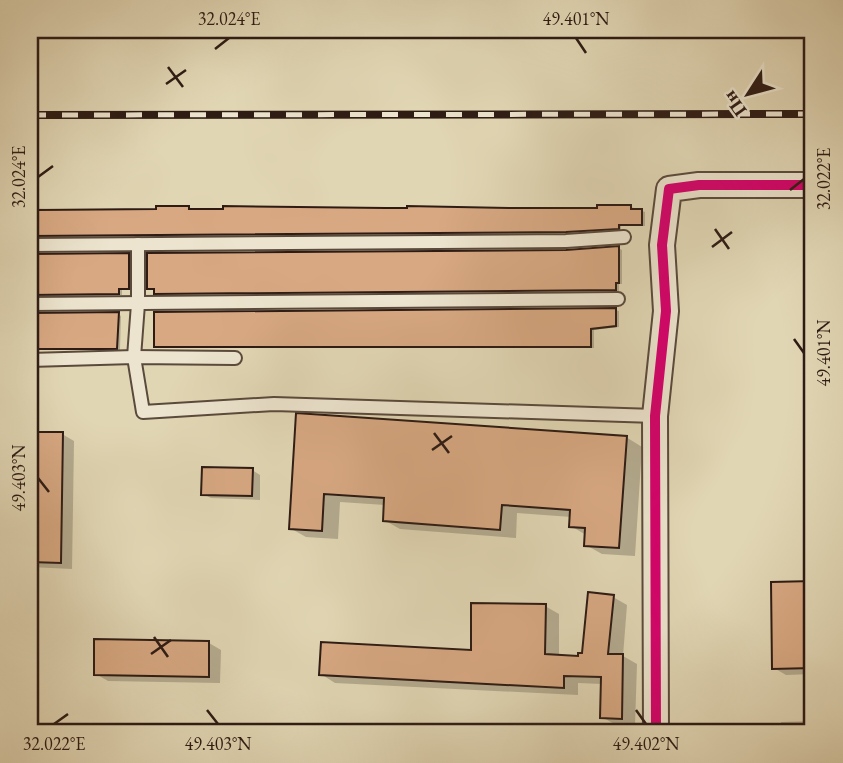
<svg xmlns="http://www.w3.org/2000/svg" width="843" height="763" font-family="'EB Garamond',serif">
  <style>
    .shadow { fill: #0003 }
    .building { fill: #d7a882; stroke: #2d1b14; stroke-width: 2 }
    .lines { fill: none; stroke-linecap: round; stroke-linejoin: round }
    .lane-casing { stroke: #5a4a3c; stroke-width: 16 }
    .street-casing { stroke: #5a4a3c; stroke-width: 28 }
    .lane { stroke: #ece4ce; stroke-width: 12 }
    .street { stroke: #ece4ce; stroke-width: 24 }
    .rail-casing { stroke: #2d1b14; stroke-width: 8 }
    .rail { stroke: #ece4ce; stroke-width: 5; stroke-dasharray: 16; stroke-linecap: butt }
    .cycleway-casing { stroke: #ece4ce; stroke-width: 15 }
    .cycleway { stroke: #d6006c; stroke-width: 10 }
    .ticks { fill: none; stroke: #2d1b14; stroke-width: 2.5 }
    .neatline { fill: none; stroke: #2d1b14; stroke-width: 2.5 }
    .ticks-label { font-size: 18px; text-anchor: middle; fill: #2d1b14 }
  </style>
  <rect width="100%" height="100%" fill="#e1d6b4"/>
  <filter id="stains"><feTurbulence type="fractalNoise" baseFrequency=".00286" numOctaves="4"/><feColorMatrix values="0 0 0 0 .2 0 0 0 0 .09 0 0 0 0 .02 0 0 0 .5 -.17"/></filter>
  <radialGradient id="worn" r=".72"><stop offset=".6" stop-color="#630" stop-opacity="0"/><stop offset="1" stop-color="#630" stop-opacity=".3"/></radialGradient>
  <g class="shadow">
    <path d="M631,207L645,212V226H621V230L570,233L30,239V208L91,212L188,208L193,211Z"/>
    <path d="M618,248L622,250V284H619V291L159,295L156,290L149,288Z"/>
    <path d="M30,255H129L132,257V290H122V295L30,298Z"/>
    <path d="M615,310L619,311V327L594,330V348L159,347L156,346Z"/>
    <path d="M30,314H118L121,316L120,350L30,349Z"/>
    <path d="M298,415L626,437L642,447L635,556L602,554L586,545V535L571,526V517L517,513L516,538L400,529L384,520L385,505L340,502L338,539L306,537L290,528Z"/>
    <path d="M30,433L62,434L74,441L72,569L30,567Z"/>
    <path d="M252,470L260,475V500L211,498L203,494Z"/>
    <path d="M773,583H813V674L786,675L774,668Z"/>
    <path d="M613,597L627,605L623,656L637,664L635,726L616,725L602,717V684L578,683V695L335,683L321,674L473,652L545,606L559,614V657L579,658L584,655Z"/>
    <path d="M209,643L221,650L220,683L108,681L96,674Z"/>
    <path d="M813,721V733H781V722Z"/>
  </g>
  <g class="building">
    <path d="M597,205H631V209H642V225H619V229L566,232L30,236V212L37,210L156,209V206H189V209H223V206L386,208H407V206L509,208H597Z"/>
    <path d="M619,246V283H616V290L154,294V289H147V253L566,250Z"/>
    <path d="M129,253V289H119V294L30,295V254Z"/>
    <path d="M616,308V326L591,329V347H154V312Z"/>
    <path d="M119,312L117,349H30V313Z"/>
    <path d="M296,413L627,436L619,548L584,546L585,528L569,527L570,510L502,505L500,530L383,521L384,498L324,494L322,531L289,529Z"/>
    <path d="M30,432H63L61,563L30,562Z"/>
    <path d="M202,467L253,468L252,496L201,495Z"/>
    <path d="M813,581V668L772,669L771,582Z"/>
    <path d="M588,592L614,595L608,654H623L622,719L600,718L601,677L564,676V688L319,675L321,642L471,650V603L546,604L545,654L578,656V653H582Z"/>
    <path d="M94,639L209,641V677L94,675Z"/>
  </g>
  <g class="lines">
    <defs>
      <g id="lane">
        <path d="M138,244V304L134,357L143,412L274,404L655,416"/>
        <path d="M30,245L566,241L624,237"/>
        <path d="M30,304L618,299"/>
        <path d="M30,360L134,357L235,358"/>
      </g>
      <path id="street" d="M656,733L655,416L666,311L662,245L669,189L699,185H813"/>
    </defs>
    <use href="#lane" class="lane-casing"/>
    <use href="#street" class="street-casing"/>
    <use href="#lane" class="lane"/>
    <use href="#street" class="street"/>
    <defs>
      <path id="rail" d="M30,115L813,114"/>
    </defs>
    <use href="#rail" class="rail-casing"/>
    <use href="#rail" class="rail"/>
    <defs>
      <path id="cycleway" d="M656,733L655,416L666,311L662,245L669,189L699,185H813"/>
    </defs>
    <use href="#cycleway" class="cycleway-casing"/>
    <use href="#cycleway" class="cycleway"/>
  </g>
  <path class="ticks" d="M576,38L586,53M215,49L229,38M168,67L183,87M166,84L186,70M38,177L53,166M790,190L804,179M715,229L729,249M712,247L732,232M794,339L804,353M434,433L449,453M432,450L452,436M38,478L49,492M154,637L168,657M151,654L171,640M207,710L218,724M636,710L646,724M54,724L68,714"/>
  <rect width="843" height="763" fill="none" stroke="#e1d6b4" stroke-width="77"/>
  <g transform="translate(748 94) rotate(234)" stroke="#ece4ce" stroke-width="5" paint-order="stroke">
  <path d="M0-5L12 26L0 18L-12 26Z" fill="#2d1b14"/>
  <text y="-10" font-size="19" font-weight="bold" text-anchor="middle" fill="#2d1b14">Пн</text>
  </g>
  <rect x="38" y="38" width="766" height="686" class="neatline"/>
  <g class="ticks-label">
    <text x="229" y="25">32.024°E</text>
    <text x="576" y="25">49.401°N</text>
    <text transform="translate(19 177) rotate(-90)" y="6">32.024°E</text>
    <text transform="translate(824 179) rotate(-90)" y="6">32.022°E</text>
    <text transform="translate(824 353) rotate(-90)" y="6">49.401°N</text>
    <text transform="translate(19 478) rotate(-90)" y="6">49.403°N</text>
    <text x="54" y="750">32.022°E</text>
    <text x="218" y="750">49.403°N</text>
    <text x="646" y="750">49.402°N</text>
  </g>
  <rect width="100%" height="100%" filter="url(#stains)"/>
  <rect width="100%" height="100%" fill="url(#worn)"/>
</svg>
